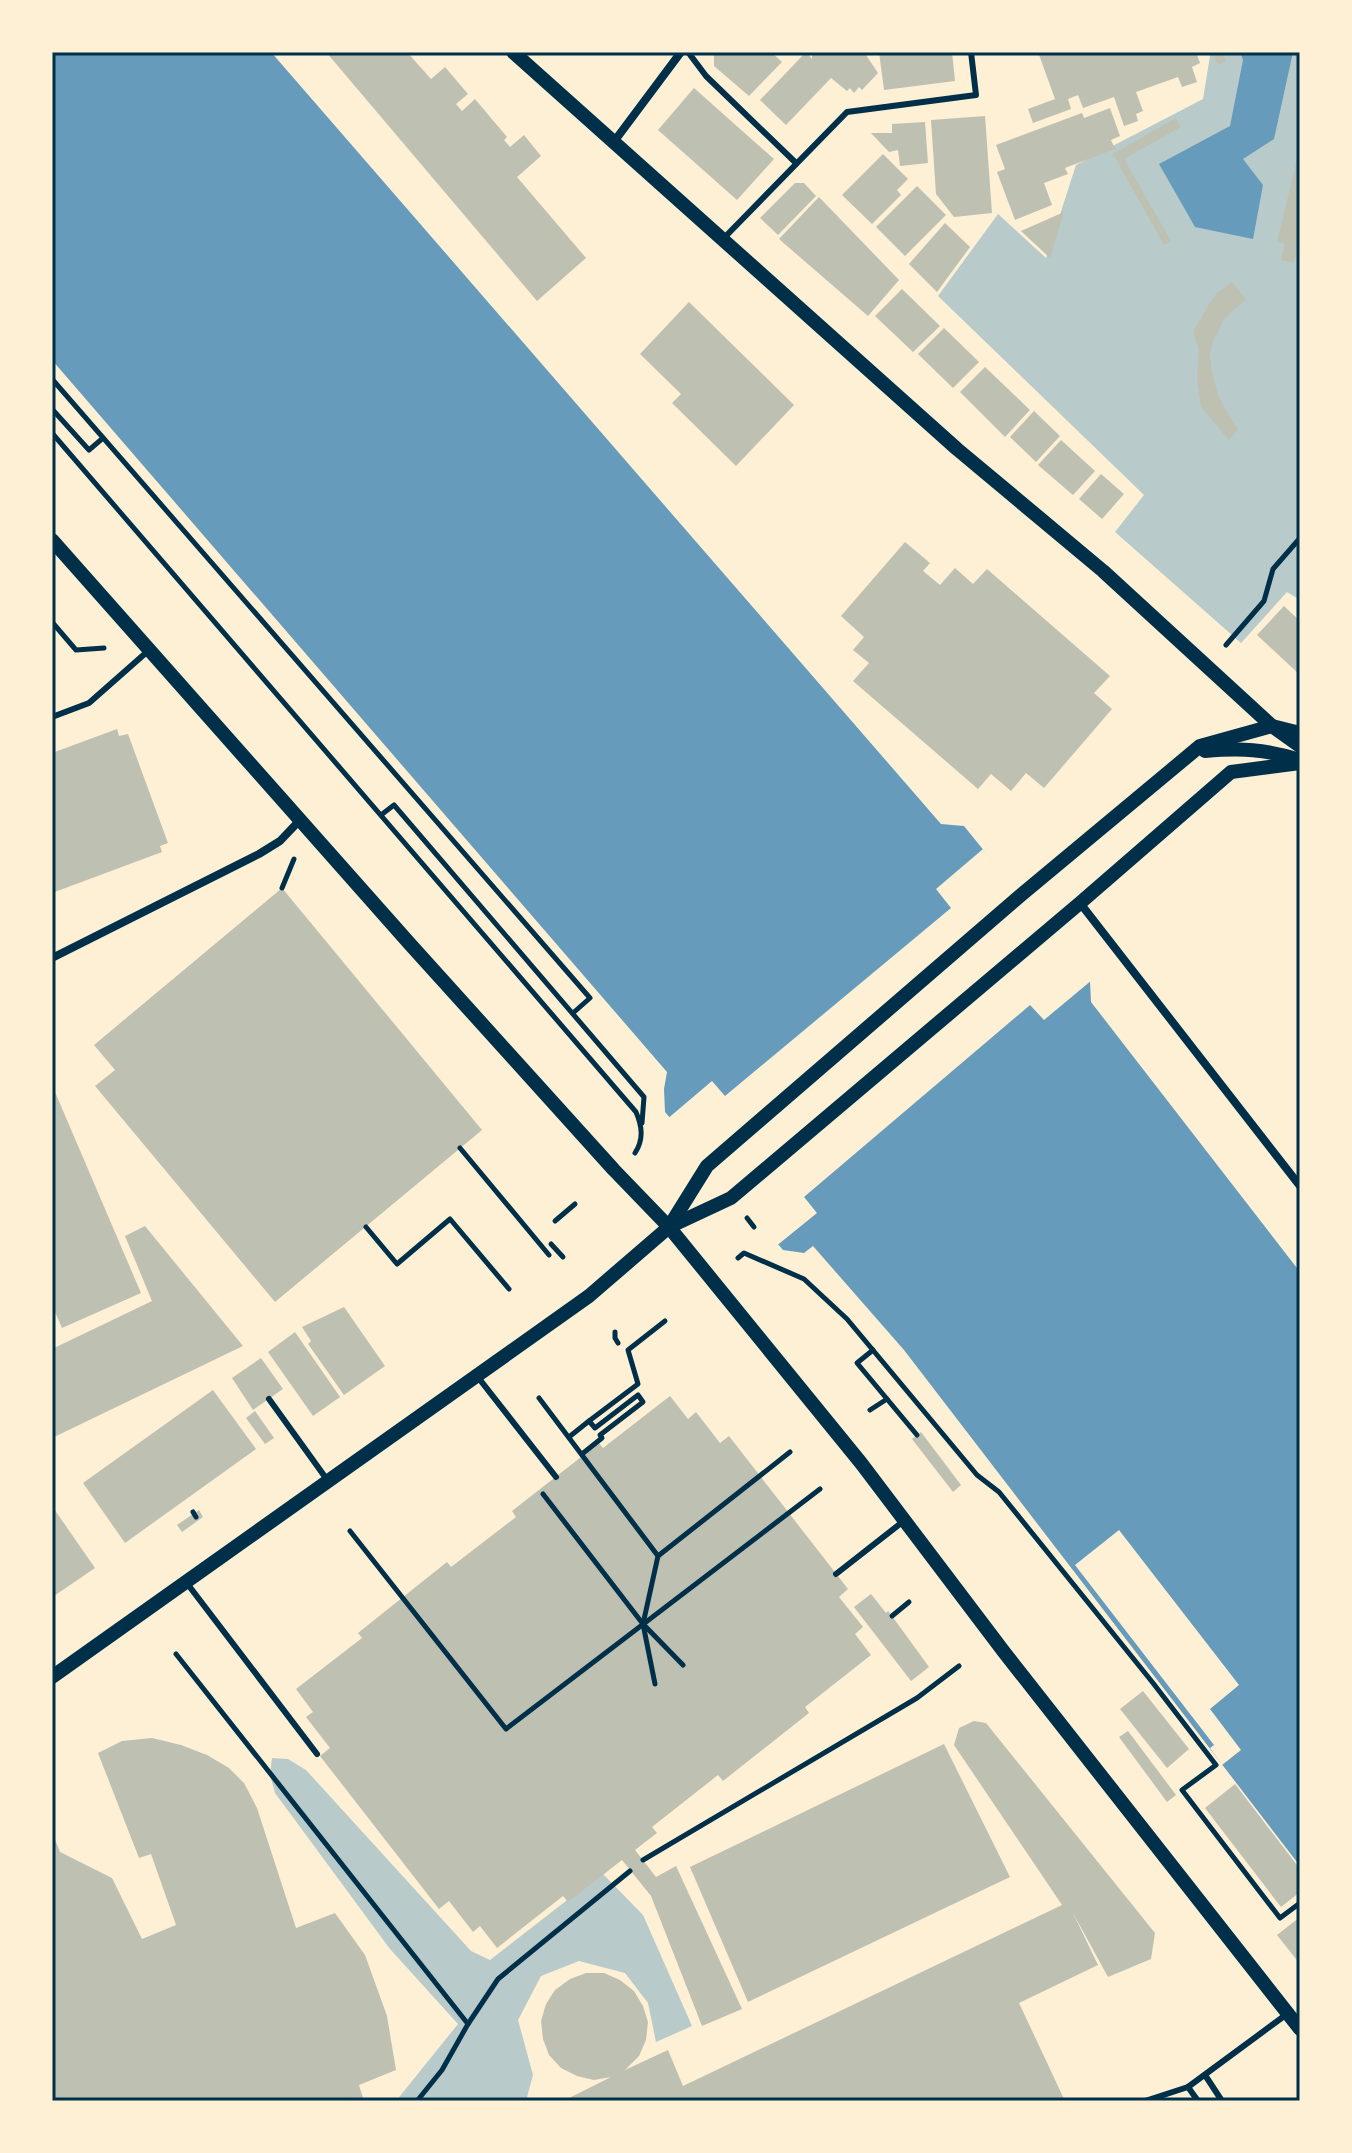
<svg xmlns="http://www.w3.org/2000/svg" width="1352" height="2153" font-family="Helvetica,sans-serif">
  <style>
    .green { fill: #b9caca }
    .water { fill: #669bbc }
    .pier { fill: #fdf0d5 }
    .building { fill: #bec0b2 }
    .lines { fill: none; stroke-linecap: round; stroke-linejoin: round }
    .path { stroke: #003049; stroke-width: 5 }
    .service { stroke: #003049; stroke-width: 6 }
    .minor { stroke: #003049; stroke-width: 8 }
    .tertiary { stroke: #003049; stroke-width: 14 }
    .neatline { fill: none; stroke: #003049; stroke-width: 3 }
  </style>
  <rect width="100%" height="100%" fill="#fdf0d5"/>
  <g class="green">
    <path d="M1209,52H1300V600L1287,592L1241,643L1115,532L1144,495L938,296L998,214L1046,258L1076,165L1203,99L1210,56Z"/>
    <path d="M272,1758L288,1759L306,1770L471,1951L490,1960L602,1873L643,1915L692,2026L656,2042L648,2003L625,1973L579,1961L541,1976L518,2020L533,2075L526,2101H396L458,2024L390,1949L275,1793L270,1775Z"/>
  </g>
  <g class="water">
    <path d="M52,52H271L941,824L964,826L1090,981L1091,1002L1300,1272V1866L904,1350L813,1246L804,1253L783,1250L665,1112L664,1089L667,1072L52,360Z"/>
    <path d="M1240,52H1293L1274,139L1243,159L1263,185L1253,239L1195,227L1159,164L1230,126L1243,60Z"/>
  </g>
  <g class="pier">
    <path d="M983,849L1092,980L1044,1020L1030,1005L804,1197L817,1213L775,1247L666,1120L712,1081L725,1096L951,908L936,889Z"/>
    <path d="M1119,1530L1239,1685L1210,1709L1241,1750L1222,1765L1210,1748L1214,1745L1075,1565Z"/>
  </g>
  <g class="building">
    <path d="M326,52H407L431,79L445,67L468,94L456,104L462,111L475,99L507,137L504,140L510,147L524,135L541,156L517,177L586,258L537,301Z"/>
    <path d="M714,52H771L782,62L749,96L714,66Z"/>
    <path d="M806,52L812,59V52H869L866,55L878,73L862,90L859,87L854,93L850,88L847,91L831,78L786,125L760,100Z"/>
    <path d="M879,52H952L955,81L884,90Z"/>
    <path d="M1038,52H1196L1200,63L1192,67L1197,82L1182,87L1178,77L1136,92L1143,111L1136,114L1138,121L1124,126L1114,97L1083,108L1078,95L1068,99L1071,109L1033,123L1028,109L1055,99Z"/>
    <path d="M1212,52H1222L1226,61L1218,65Z"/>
    <path d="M694,88L774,159L737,200L658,130Z"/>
    <path d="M1110,108L1120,136L1111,140L1115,149L1065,168L1068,174L1044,183L1052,205L1015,220L997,172L1005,169L996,145L1082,113L1084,118Z"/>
    <path d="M985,116L992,213L954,217L936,194L931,120Z"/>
    <path d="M1176,118L1181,127L1124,159L1171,241L1164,245L1113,154Z"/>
    <path d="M925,122L928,163L900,166L898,150L889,152L871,133H892V124Z"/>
    <path d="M1299,151L1300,239L1294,263L1281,260L1285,244L1277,242Z"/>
    <path d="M883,154L908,179L897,190L901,195L872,224L842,195Z"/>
    <path d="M795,183H804L816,196L778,235L760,218Z"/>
    <path d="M917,186L946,215L905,256L876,227Z"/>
    <path d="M819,197L899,280L868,316L779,239Z"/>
    <path d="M1064,212L1050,258L1021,231Z"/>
    <path d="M945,223L970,247L937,292L909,264Z"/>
    <path d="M1232,282L1246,299L1225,318L1213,341L1210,354L1212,373L1219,398L1238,430L1229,440L1201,407L1197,378L1199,348L1195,339L1194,330L1209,304L1217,293Z"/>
    <path d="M902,289L940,326L913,352L875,316Z"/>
    <path d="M689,302L794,405L736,466L672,403L681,394L640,354Z"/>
    <path d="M944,328L979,362L953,388L918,354Z"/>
    <path d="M985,367L1030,410L1005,437L960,392Z"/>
    <path d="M1034,411L1060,436L1036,462L1010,437Z"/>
    <path d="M1061,440L1095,471L1073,495L1038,465Z"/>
    <path d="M1101,474L1124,494L1102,519L1079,499Z"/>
    <path d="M905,542L930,563L923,571L940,585L955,568L973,584L987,569L1110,676L1094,693L1112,709L1044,788L1026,773L1011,791L991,774L978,789L853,681L869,663L853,650L864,637L841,616Z"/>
    <path d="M1284,606L1300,621V675L1257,635Z"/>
    <path d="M117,729L119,736L128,734L168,843L160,846L162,852L52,893V753Z"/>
    <path d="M282,888L482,1130L275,1302L95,1086L115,1070L94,1045Z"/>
    <path d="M52,1085L141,1293L62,1328L52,1305Z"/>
    <path d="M145,1226L243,1346L52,1438V1349L152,1301L125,1236Z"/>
    <path d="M344,1307L385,1366L344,1395L308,1344L311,1341L302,1327Z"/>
    <path d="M295,1332L340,1397L313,1416L268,1352Z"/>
    <path d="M261,1358L283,1389L253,1410L232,1378Z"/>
    <path d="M213,1390L256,1449L125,1543L83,1483Z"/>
    <path d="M670,1396L688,1419L696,1412L720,1443L729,1436L848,1589L839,1597L863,1627L855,1634L871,1655L805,1707L809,1713L723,1781L718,1775L652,1827L657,1833L635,1850L656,1877L676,1866L742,2009L702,2026L651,1896L622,1860L568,1902L563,1896L497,1948L480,1926L473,1932L449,1901L439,1909L320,1756L330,1748L306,1717L313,1712L296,1689L362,1638L358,1633L447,1562L451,1567L516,1517L512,1511L599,1443L603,1448Z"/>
    <path d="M255,1411L274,1438L265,1444L246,1418Z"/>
    <path d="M921,1432L961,1485L953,1492L912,1439Z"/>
    <path d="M52,1506L95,1568L54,1596L52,1593Z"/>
    <path d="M199,1510L203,1517L182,1532L177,1525Z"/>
    <path d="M871,1594L886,1613L888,1611L892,1616L929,1667L911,1681L854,1607Z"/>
    <path d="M1143,1691L1189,1749L1167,1768L1120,1709Z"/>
    <path d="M974,1721L986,1723L1155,1933L1151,1959L1108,1977L1073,1913L1098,1965L1019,2003L1065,2101H563L611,2077L594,2080L577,2076L561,2068L549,2055L543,2039L541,2021L546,2004L555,1990L570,1979L586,1973H604L620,1980L634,1991L643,2006L648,2022L646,2040L639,2056L625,2070L668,2050L683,2086L1062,1905L954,1745L959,1728Z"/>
    <path d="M1128,1731L1176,1795L1167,1802L1119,1737Z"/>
    <path d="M152,1738L181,1745L207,1755L229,1768L244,1783L257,1808L296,1928L335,1913L365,1955L387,2016L396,2070L359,2085L364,2101H52V1832L60,1852L112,1878L142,1939L176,1925L151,1854L139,1858L98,1753L122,1741Z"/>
    <path d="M944,1744L1010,1877L748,2002L690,1867Z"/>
    <path d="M1235,1784L1300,1869V1892L1281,1907L1205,1808Z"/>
    <path d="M1300,1917V1964L1277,1935Z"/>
  </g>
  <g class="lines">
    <g class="path">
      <path d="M52,379L590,998L573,1013"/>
      <path d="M52,409L89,450L103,438"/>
      <path d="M52,433L636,1112C642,1126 644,1139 635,1153"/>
      <path d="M52,622L76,650L104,648"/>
      <path d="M1226,645L1264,601L1273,569L1300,538"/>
      <path d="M381,815L394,805L644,1097L642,1123"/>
      <path d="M282,888L294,859"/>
      <path d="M460,1148L549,1255"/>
      <path d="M747,1218L754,1227"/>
      <path d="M555,1221L575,1204"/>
      <path d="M366,1227L397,1264L450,1219L509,1289"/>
      <path d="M551,1244L563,1257"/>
      <path d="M738,1258L744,1253L804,1279L847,1319L977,1475L999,1492L1153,1683L1216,1765L1182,1790L1280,1918L1300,1903"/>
      <path d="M615,1332V1338L618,1343"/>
      <path d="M873,1350L857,1363L917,1435"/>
      <path d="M539,1398L658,1556L643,1624L655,1684"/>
      <path d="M870,1410L887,1399"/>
      <path d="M569,1437L589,1421"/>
      <path d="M582,1454L602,1438L600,1435L643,1402L638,1395L595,1428L589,1421L638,1384L628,1350L665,1321"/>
      <path d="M543,1494L643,1624L683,1665"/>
      <path d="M193,1512L196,1517"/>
      <path d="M350,1531L506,1729L820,1489"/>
      <path d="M658,1556L790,1452"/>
      <path d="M892,1616L909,1602"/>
      <path d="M176,1654L468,2024"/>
      <path d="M643,1860L917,1698L959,1666"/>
      <path d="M417,2101L442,2070L468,2024L498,1979L630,1871"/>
    </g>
    <g class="service">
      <path d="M688,52L706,76L796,163"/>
      <path d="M722,240L847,112L976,95L971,52"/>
      <path d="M52,717L89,703L148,651"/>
      <path d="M477,1376L556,1477"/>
      <path d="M269,1399L328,1481"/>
      <path d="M836,1574L905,1520"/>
      <path d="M186,1582L317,1754"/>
      <path d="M1205,2075L1222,2101"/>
      <path d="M1188,2087L1198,2101"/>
      <path d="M1145,2101L1188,2087L1287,2014"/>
    </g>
    <g class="minor">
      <path d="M613,143L681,52"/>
      <path d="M1080,903L1300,1186"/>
      <path d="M52,958L259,854L280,841L300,820"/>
    </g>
    <g class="tertiary">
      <path d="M513,52L957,449L1103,571L1272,726L1300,746"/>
      <path d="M52,540L409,943L614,1170L669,1227L861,1463L1004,1652L1300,2029"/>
      <path d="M1205,751C1242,748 1264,749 1300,760"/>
      <path d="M669,1227L707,1166L1021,895L1200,746L1272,726L1300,733"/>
      <path d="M52,1677L589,1296L669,1227L731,1198L1080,903L1231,772L1300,763"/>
    </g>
  </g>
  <rect width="1352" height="2153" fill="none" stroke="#fdf0d5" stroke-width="108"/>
  <rect x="54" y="54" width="1244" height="2045" class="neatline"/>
</svg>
